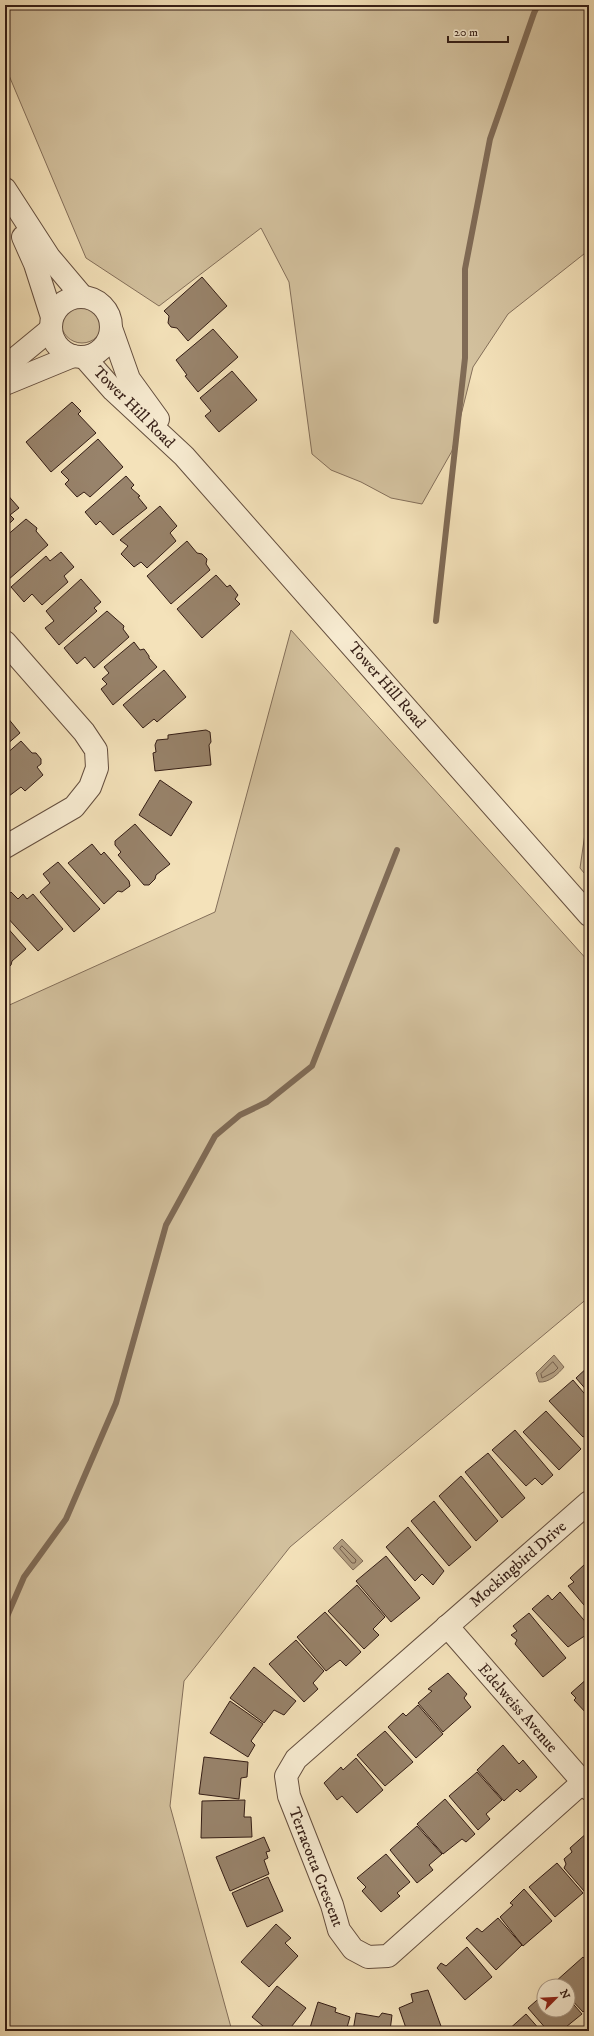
<svg xmlns="http://www.w3.org/2000/svg" width="594" height="2036" font-family="'IM FELL DW Pica',serif">
  <style>
    .green { fill: #d3c19e; stroke: #846f5a }
    .water { fill: #b39f82; stroke: #806b56 }
    .lines { fill: none; stroke-linecap: round; stroke-linejoin: round }
    .shore { stroke: #745e4c; stroke-width: 1 }
    .stream { stroke: #806b56; stroke-width: 6 }
    .building { fill: #98836b; stroke: #341d15 }
    .minor-casing { stroke: #644e3e; stroke-width: 24 }
    .minor { stroke: #f8ecd2; stroke-width: 22 }
    .labels { text-anchor: middle; dominant-baseline: central; stroke-width: 3; stroke-linejoin: round; paint-order: stroke }
    .street-label { font-size: 16px; fill: #341d15; stroke: #f8ecd2 }
  </style>
  <rect width="100%" height="100%" fill="#f4e2ba"/>
  <filter id="stains"><feTurbulence type="fractalNoise" baseFrequency=".005" numOctaves="4"/><feColorMatrix values="0 0 0 0 .2 0 0 0 0 .09 0 0 0 0 .02 0 0 0 .5 -.17"/></filter>
  <radialGradient id="worn" r=".72"><stop offset=".6" stop-color="#630" stop-opacity="0"/><stop offset="1" stop-color="#630" stop-opacity=".3"/></radialGradient>
  <g class="green">
    <path d="M5,5H589V250L508,314L473,367L452,451L422,504L391,498L361,482L331,470L312,454L289,282L261,228L159,306L86,258L5,66Z"/>
    <circle cx="82" cy="322" r="21"/>
    <path d="M589,544V588L586,561Z"/>
    <path d="M291,630L589,962V1297L290,1547L184,1681L170,1806L232,2031H5V1007L215,912Z"/>
    <path d="M589,806V879L580,868Z"/>
  </g>
  <g class="water">
    <path d="M554,1355L564,1367C558,1374 549,1383 539,1382L536,1373Z"/>
    <path d="M342,1539L363,1561L353,1570L333,1548Z"/>
  </g>
  <g class="lines">
    <g class="shore">
      <path d="M553,1362L558,1368L554,1372L542,1378L541,1374Z"/>
      <path d="M342,1546L356,1560L355,1563H352L340,1549Z"/>
    </g>
    <g class="stream">
      <path d="M436,621L465,358V269L490,139L534,13L538,5"/>
      <path d="M5,1621L24,1577L66,1519L116,1403L166,1225L215,1136L240,1115L267,1102L312,1066L397,850"/>
    </g>
  </g>
  <g class="building">
    <path d="M202,277L227,306L188,341L177,328L171,327L168,323L169,316L164,311Z"/>
    <path d="M213,329L238,357L198,392L185,376L187,375L176,360Z"/>
    <path d="M232,371L257,400L219,432L205,416L211,411L200,398Z"/>
    <path d="M72,402L81,411L78,414L96,433L51,472L26,442Z"/>
    <path d="M98,439L123,467L90,497L84,492L77,497L65,484L69,480L61,472Z"/>
    <path d="M126,476L134,485L131,488L140,496L138,497L147,508L113,535L100,521L96,525L85,512Z"/>
    <path d="M5,492L19,508L10,515L14,519L5,528Z"/>
    <path d="M160,506L177,526L170,533L176,541L147,568L141,562L134,567L121,554L128,546L120,540Z"/>
    <path d="M26,519L37,528L36,531L48,545L8,580L5,577V537Z"/>
    <path d="M187,541L197,553L202,554L207,559L206,564L210,570L171,604L147,576Z"/>
    <path d="M61,552L74,567L64,576L68,582L42,605L32,594L24,602L11,587L46,556L50,561Z"/>
    <path d="M216,575L227,587L230,585L238,595L235,599L240,604L202,638L177,609Z"/>
    <path d="M81,579L101,602L94,608L97,611L59,645L45,628L54,621L46,611Z"/>
    <path d="M107,611L124,626L123,629L129,637L94,668L85,657L77,664L64,648Z"/>
    <path d="M134,642L140,650L144,649L149,656V658L157,667L113,705L101,689L107,684L102,679L109,673L104,667Z"/>
    <path d="M164,670L186,697L157,722L154,719L143,728L123,705Z"/>
    <path d="M7,717L20,733L5,746V718Z"/>
    <path d="M206,730L210,732L211,742L209,745L211,765L155,771L153,753L156,752L155,745L157,740L168,739V735Z"/>
    <path d="M21,741L32,753H36L41,759V764L37,767L43,775L25,791L21,787L5,799V755Z"/>
    <path d="M160,780L192,802L171,836L139,815Z"/>
    <path d="M135,824L170,864L156,875L155,879L149,885H144L118,855L121,852L115,845V841Z"/>
    <path d="M92,844L101,855L104,852L129,881L130,886L122,892L118,891L104,904L68,863Z"/>
    <path d="M58,862L100,909L74,932L40,892L50,883L43,874Z"/>
    <path d="M11,892L18,899L23,894L27,899L33,894L63,929L38,951L5,915V897Z"/>
    <path d="M5,925L26,949L12,961L11,965L5,971Z"/>
    <path d="M589,1366V1393L576,1378Z"/>
    <path d="M573,1380L589,1399V1434L583,1437L549,1401Z"/>
    <path d="M546,1411L581,1449L559,1470L523,1432Z"/>
    <path d="M515,1430L553,1475L542,1485L535,1478L526,1486L492,1450Z"/>
    <path d="M488,1453L525,1498L502,1518L465,1472Z"/>
    <path d="M461,1476L498,1521L476,1541L439,1496Z"/>
    <path d="M434,1501L471,1547L449,1566L411,1521Z"/>
    <path d="M408,1527L444,1571L433,1585L422,1574L415,1581L386,1547Z"/>
    <path d="M386,1556L420,1598L391,1622L356,1581Z"/>
    <path d="M585,1564L589,1569V1611L568,1586L574,1582L570,1578Z"/>
    <path d="M357,1585L385,1617L373,1629L379,1635L364,1649L328,1611Z"/>
    <path d="M560,1592L589,1626V1633L568,1647L532,1609L548,1595L552,1600Z"/>
    <path d="M325,1612L361,1652L346,1666L340,1660L326,1671L297,1637Z"/>
    <path d="M529,1613L566,1658L543,1677L515,1644L517,1640L511,1635L517,1631L513,1626Z"/>
    <path d="M296,1640L324,1671L313,1683L318,1689L304,1702L269,1664Z"/>
    <path d="M254,1667L296,1701L284,1715L274,1710L264,1723L230,1698Z"/>
    <path d="M448,1673L467,1694L464,1698L471,1707L443,1732L418,1703L432,1691L428,1689Z"/>
    <path d="M589,1677V1712L587,1714L574,1700L576,1698L571,1693Z"/>
    <path d="M230,1701L263,1724L251,1741L255,1745L248,1757L210,1733Z"/>
    <path d="M418,1705L443,1734L416,1758L388,1727L403,1713L406,1716Z"/>
    <path d="M385,1731L413,1762L385,1786L357,1755Z"/>
    <path d="M503,1745L519,1764L523,1760L537,1777L520,1792L517,1789L504,1801L477,1770Z"/>
    <path d="M204,1757L248,1762L247,1777L241,1778L239,1799L199,1794Z"/>
    <path d="M356,1758L383,1790L357,1813L342,1796L337,1800L324,1783L341,1767L343,1770Z"/>
    <path d="M477,1772L502,1800L486,1814L490,1819L478,1830L449,1796Z"/>
    <path d="M445,1799L475,1834L466,1842L462,1839L443,1854L417,1824Z"/>
    <path d="M245,1800L244,1817H251L252,1837L201,1838L202,1801Z"/>
    <path d="M417,1826L442,1854L429,1865L433,1870L417,1883L390,1850Z"/>
    <path d="M588,1832L589,1886L584,1891L564,1868L566,1864L564,1859L572,1852L570,1848Z"/>
    <path d="M264,1837L270,1851L266,1852L268,1858L264,1860L269,1874L230,1891L216,1857Z"/>
    <path d="M386,1854L410,1882L397,1893L400,1896L381,1912L362,1891L366,1887L357,1878Z"/>
    <path d="M557,1863L583,1893L555,1917L529,1887Z"/>
    <path d="M268,1877L283,1911L247,1927L232,1893Z"/>
    <path d="M524,1889L552,1921L523,1946L500,1917L513,1905L510,1903Z"/>
    <path d="M498,1918L522,1945L496,1970L466,1938L477,1928L482,1932Z"/>
    <path d="M276,1924L291,1938L285,1943L298,1956L269,1987L241,1962Z"/>
    <path d="M467,1947L492,1977L465,2000L437,1968L441,1963L446,1966Z"/>
    <path d="M583,1957L589,1963V2006L583,2012L568,1996V1986H559L555,1982Z"/>
    <path d="M277,1986L306,2008L288,2031H269L252,2017Z"/>
    <path d="M428,1990L442,2029L437,2031H407L399,2008L413,2002L411,1994Z"/>
    <path d="M544,1994V2010H568V1998L582,2014L566,2027L568,2031H548L528,2008Z"/>
    <path d="M318,2002L336,2008L335,2012L350,2017L346,2031H309Z"/>
    <path d="M356,2013L379,2017L382,2013L392,2015L390,2031H353Z"/>
    <path d="M526,2014L541,2031H507Z"/>
  </g>
  <g class="lines">
    <defs>
      <g id="minor">
        <path d="M5,189L49,257L82,296"/>
        <path d="M23,237L35,264L52,317"/>
        <circle cx="81" cy="327" r="30"/>
        <path d="M112,331L129,379L158,419"/>
        <path d="M84,357L113,390L184,456L589,915"/>
        <path d="M5,367L51,329"/>
        <path d="M5,384L73,356"/>
        <path d="M5,642L84,732L96,750L97,768L90,787L74,807L5,847"/>
        <path d="M447,1626L589,1789"/>
        <path d="M583,1782L388,1956L368,1957L353,1949L339,1930L332,1905L289,1796L286,1776L296,1759L589,1502"/>
      </g>
    </defs>
    <use href="#minor" class="minor-casing"/>
    <use href="#minor" class="minor"/>
  </g>
  <g class="labels">
    <g class="street-label">
      <text transform="translate(134 407) rotate(45)">Tower Hill Road</text>
      <text transform="translate(387 685) rotate(49)">Tower Hill Road</text>
      <text transform="translate(518 1564) rotate(-41)">Mockingbird Drive</text>
      <text transform="translate(518 1708) rotate(49)">Edelweiss Avenue</text>
      <text transform="translate(316 1867) rotate(69)">Terracotta Crescent</text>
    </g>
  </g>
  <rect width="594" height="2036" fill="none" stroke="#f4e2ba" stroke-width="20"/>
  <rect x="6" y="6" width="582" height="2024" fill="none" stroke="#341d15" stroke-width="2"/>
  <rect x="10" y="10" width="574" height="2016" fill="none" stroke="#341d15"/>
  <g transform="translate(556 1998) rotate(66)"><circle r="19" fill="#f8ecd2" stroke="#aa9986"/>
  <path d="M0-3L7 15L0 10L-7 15Z" fill="#8f2418"/>
  <text y="-6" font-size="11" font-weight="bold" text-anchor="middle" fill="#341d15">N</text>
  </g>
  <path d="M448 36v6h60v-6" fill="none" stroke="#341d15" stroke-width="2"/>
  <text x="454" y="36" font-size="12" fill="#341d15" stroke="#f8ecd2" stroke-width="3" paint-order="stroke">20 m</text>
  <rect width="100%" height="100%" filter="url(#stains)"/>
  <rect width="100%" height="100%" fill="url(#worn)"/>
</svg>
